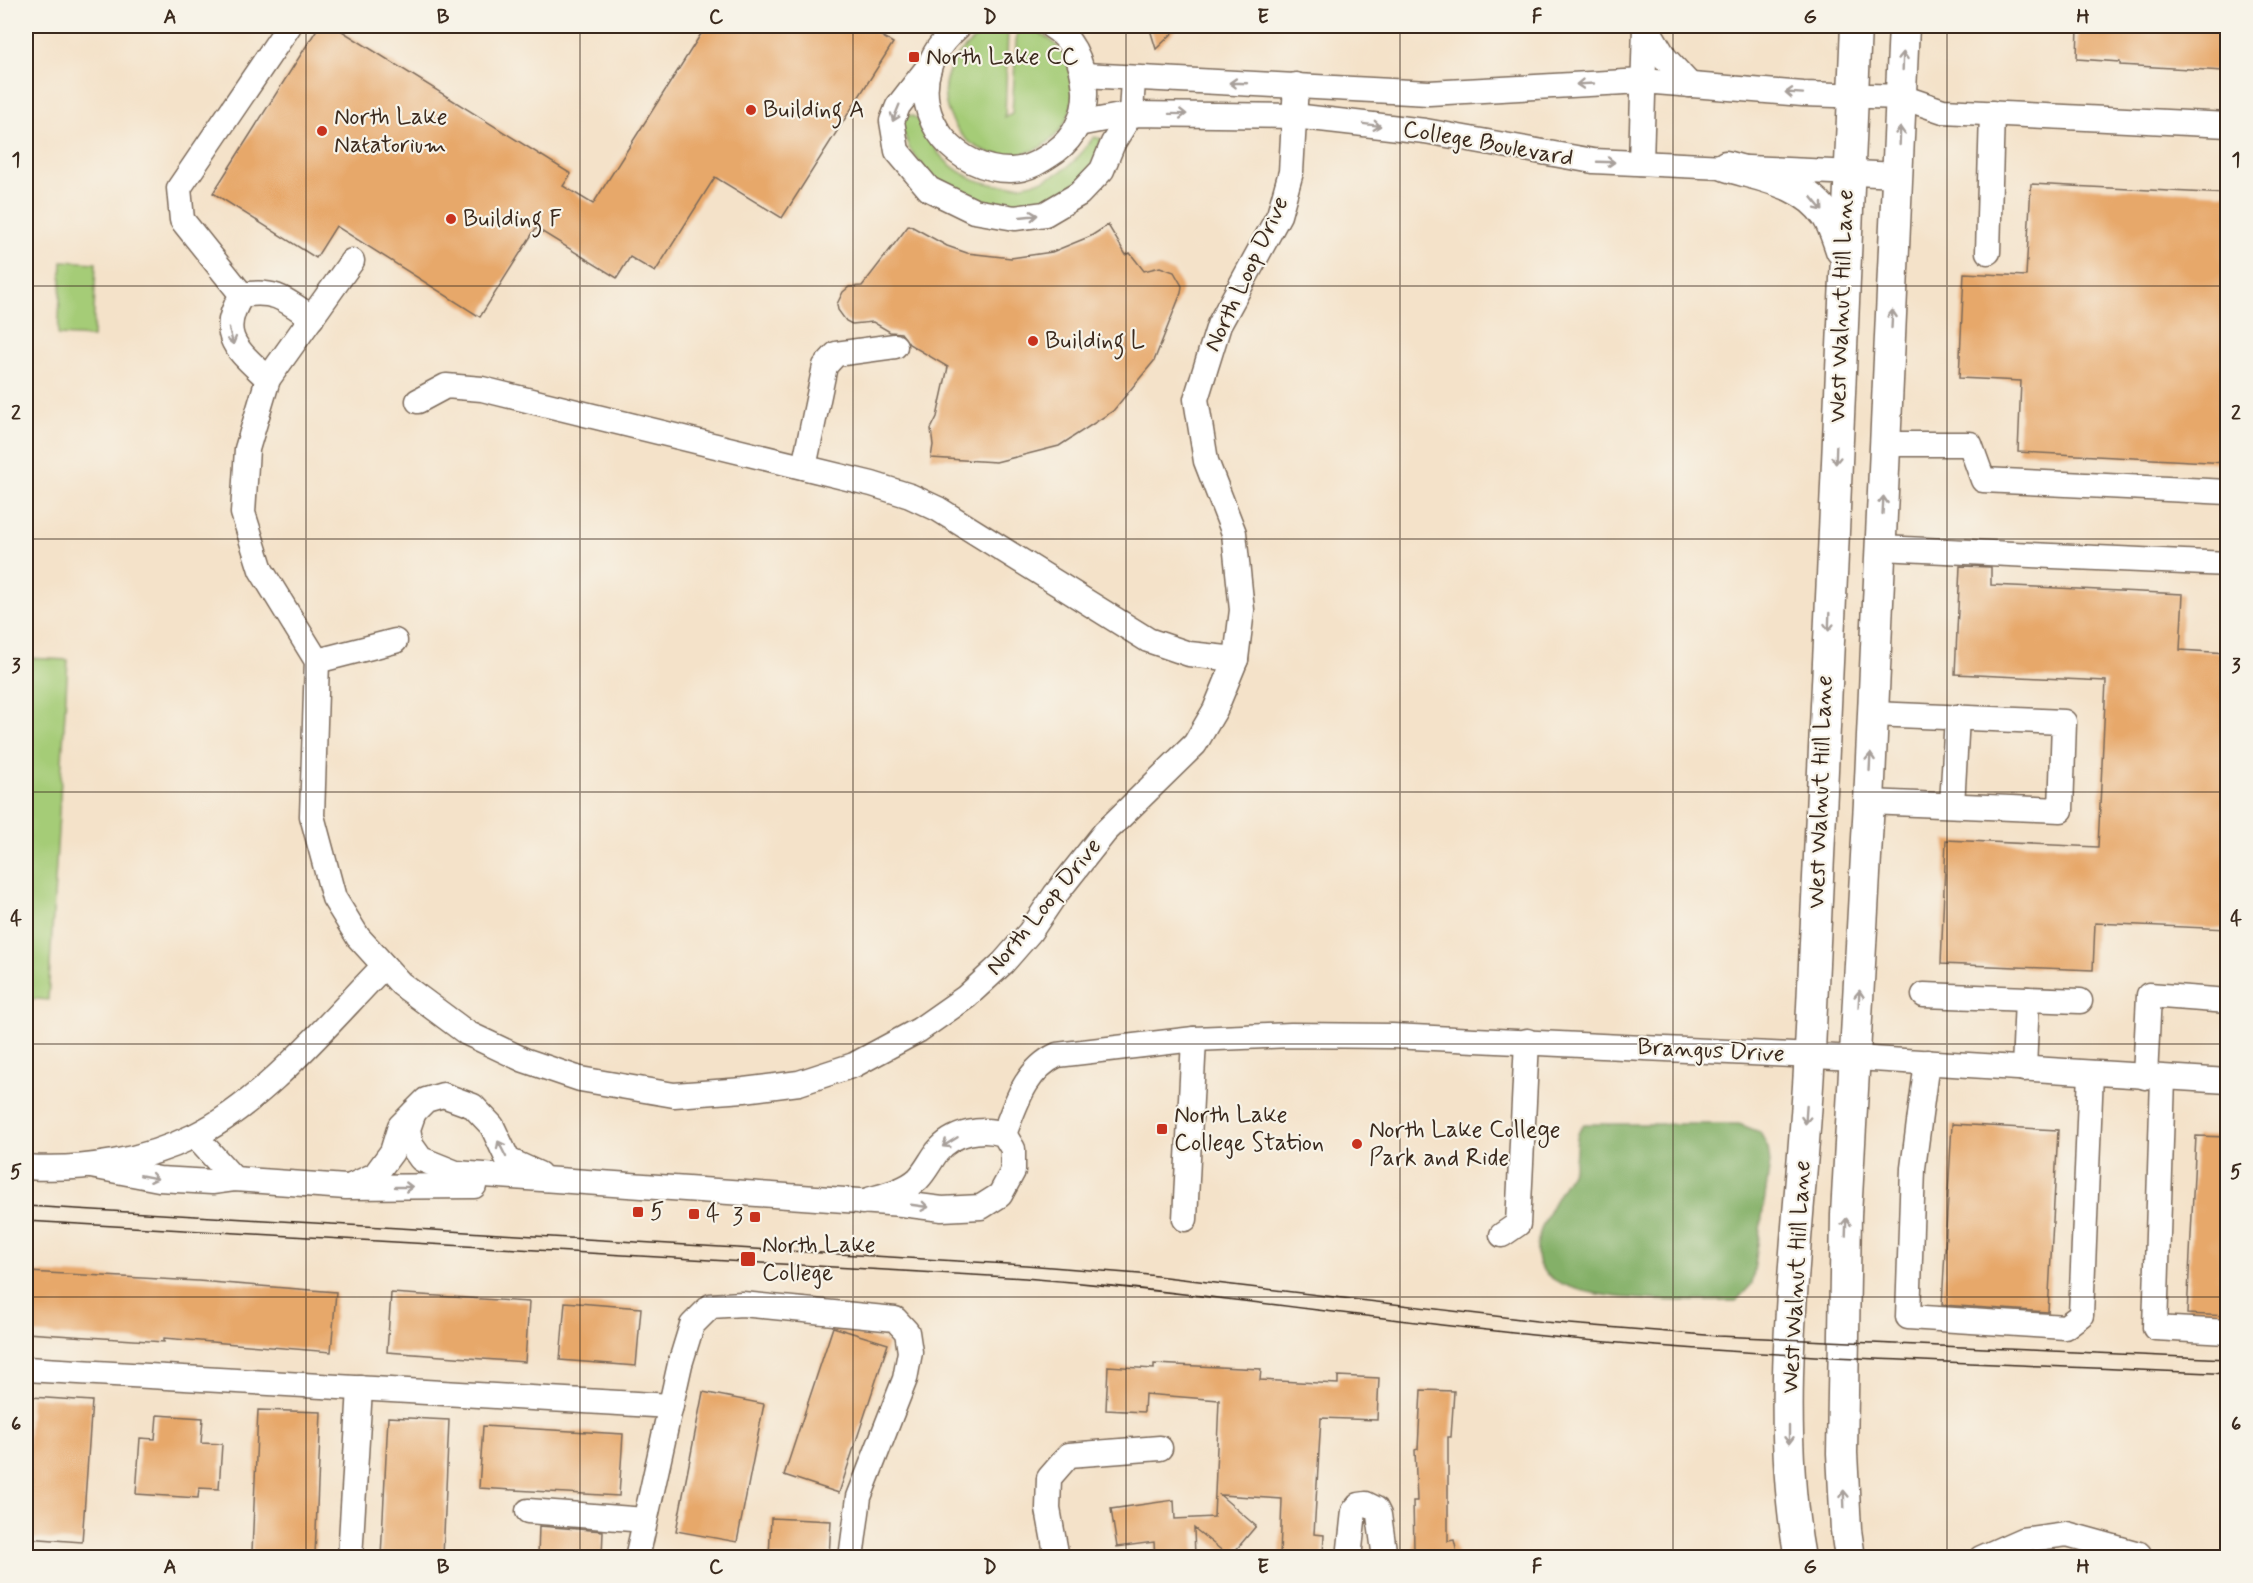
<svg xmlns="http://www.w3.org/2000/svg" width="2253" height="1583" font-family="Mynerve,sans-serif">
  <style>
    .green { fill: #a5cc77; stroke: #707b4a; stroke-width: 1.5 }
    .forest { fill: #84b068; stroke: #606d43; stroke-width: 1.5 }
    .building { fill: #e7a86b }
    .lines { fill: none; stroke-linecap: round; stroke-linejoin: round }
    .minor-casing { stroke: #7c6a5a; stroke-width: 27 }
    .major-casing { stroke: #7c6a5a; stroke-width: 33 }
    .minor { stroke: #fff; stroke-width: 24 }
    .major { stroke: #fff; stroke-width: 30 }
    .tram { stroke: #3b2a1e; stroke-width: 1.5 }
    .oneway { stroke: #a79f9a }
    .grid { fill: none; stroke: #3b2a1e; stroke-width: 1.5; stroke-opacity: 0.55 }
    .poi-dot { fill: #c8321e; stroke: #f7f3e8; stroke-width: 2 }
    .labels { text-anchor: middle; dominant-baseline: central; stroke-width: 4.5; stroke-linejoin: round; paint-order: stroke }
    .poi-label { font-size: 24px; fill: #3b2a1e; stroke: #f7f3e8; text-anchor: start }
    .street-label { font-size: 24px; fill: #3b2a1e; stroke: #f7f3e8 }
    .neatline { fill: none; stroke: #3b2a1e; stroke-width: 2 }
    .grid-label { font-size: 20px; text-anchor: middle; font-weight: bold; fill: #3b2a1e }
  </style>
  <rect width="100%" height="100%" fill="#f7f3e8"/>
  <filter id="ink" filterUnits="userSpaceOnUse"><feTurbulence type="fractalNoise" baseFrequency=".0167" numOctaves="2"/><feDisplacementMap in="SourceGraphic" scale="12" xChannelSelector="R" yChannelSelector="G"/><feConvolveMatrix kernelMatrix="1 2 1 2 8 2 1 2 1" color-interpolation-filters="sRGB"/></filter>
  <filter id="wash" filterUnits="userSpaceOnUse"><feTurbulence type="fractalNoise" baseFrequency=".008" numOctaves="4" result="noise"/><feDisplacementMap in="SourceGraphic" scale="24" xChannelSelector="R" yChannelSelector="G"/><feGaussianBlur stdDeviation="1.35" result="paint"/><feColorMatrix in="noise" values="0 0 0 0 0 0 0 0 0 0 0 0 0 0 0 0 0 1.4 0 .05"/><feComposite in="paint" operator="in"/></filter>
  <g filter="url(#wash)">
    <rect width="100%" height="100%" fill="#f4e2c9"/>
    <g class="green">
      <path d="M994,27L1008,28L1005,117L1012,114L1017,28C1098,35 1090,157 1005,155C989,155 971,146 961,134C927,90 950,50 994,27Z"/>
      <path d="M907,115C923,114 930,144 940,155C972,191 1027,195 1066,168C1078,160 1085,148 1094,137L1102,139L1088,175L1051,199L1027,205L1007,206L983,202L939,181L926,171L909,148L900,122Z"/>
      <path d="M26,259H35L32,331H26Z"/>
      <path d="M62,261L96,263L93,337L58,335Z"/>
      <path d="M26,658L68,660L48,1000L26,998Z"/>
    </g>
    <path class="forest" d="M1584,1124H1739L1760,1132L1768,1148L1770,1163L1752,1284L1736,1301C1698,1301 1540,1307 1537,1256C1535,1231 1551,1209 1562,1188C1566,1181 1571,1175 1573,1168C1579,1153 1572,1137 1584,1124Z"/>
    <g id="blocks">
      <g class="building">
        <path d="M319,26H334L571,174L563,186L593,204L706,26H865L893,43L782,218L715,177L655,272L630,257L617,278L536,228L480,317L336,226L316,258L213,193Z"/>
        <path d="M1149,26H1180L1156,49Z"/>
        <path d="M2078,26H2228V67H2224V71L2120,65V62L2077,59Z"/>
        <path d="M2031,184L2228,194V463L2018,452L2021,381L1959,378L1964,273L2026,276Z"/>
        <path d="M909,225L947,246L967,253L1011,258L1052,252L1091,236L1108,225L1126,255L1130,253L1144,271L1160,267L1174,272L1182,286L1181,293L1154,361L1113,411L1059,446L996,462L931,458L933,445L931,429L937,417L948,367L909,344L901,333L890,332L873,322L852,324L846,321L838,310L837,304L843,292L849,287L862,286Z"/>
        <path d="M1960,566L1991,567V585L2183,594L2180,650L2228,653V929L2095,923L2093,970L1941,964L1946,840L2098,847L2106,681L1955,674Z"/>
        <path d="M1952,1124L2058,1130L2048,1312L1942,1305Z"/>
        <path d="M2196,1136L2228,1137V1316L2187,1314Z"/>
        <path d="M28,1272L198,1281L336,1292L331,1352L164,1338V1342L26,1333Z"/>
        <path d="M391,1293L529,1302L525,1362L387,1352Z"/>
        <path d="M565,1302L641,1308L636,1366L560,1360Z"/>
        <path d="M833,1327L888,1344L839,1493L784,1475Z"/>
        <path d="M1154,1364L1261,1369L1260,1380L1338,1384V1376L1379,1378L1377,1420L1321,1418L1314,1534L1324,1535L1323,1557H1280L1282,1499L1220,1495L1256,1526L1230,1557L1194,1528L1195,1557H1155L1154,1542L1117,1547L1111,1509L1174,1500L1175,1519L1214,1517L1219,1400L1145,1394L1144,1412L1106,1410L1108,1366L1154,1369Z"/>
        <path d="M1421,1390L1454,1391L1451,1437H1448V1541L1454,1540L1458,1557H1406L1405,1551L1414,1549L1413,1501H1417L1415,1450L1418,1449Z"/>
        <path d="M703,1392L764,1404L737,1542L676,1531Z"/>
        <path d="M31,1397L92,1401L82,1542L26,1538V1478Z"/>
        <path d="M258,1410L321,1412L315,1555L252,1552Z"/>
        <path d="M157,1415L203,1418L201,1443L222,1444L219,1489L199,1488L198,1498L136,1494L140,1438L155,1439Z"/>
        <path d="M388,1417L449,1420L443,1557H381Z"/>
        <path d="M483,1426L623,1434L619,1496L479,1488Z"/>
        <path d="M771,1518L831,1521L829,1557H769Z"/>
        <path d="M539,1526L603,1531L602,1557H538Z"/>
      </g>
    </g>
  </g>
  <g filter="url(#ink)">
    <use href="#blocks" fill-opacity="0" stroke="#7c6a5a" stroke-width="1.5"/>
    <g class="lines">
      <defs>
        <g id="minor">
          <path d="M959,26C947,37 935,49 930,65C911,119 957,171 1011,170C1028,170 1043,160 1056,151C1075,137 1086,114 1085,91C1083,65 1074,39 1051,26"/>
          <path d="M1646,26L1665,58L1690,85"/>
          <path d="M929,66L898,106L892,121L897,151L929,189L974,211L1015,218L1045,214L1079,194L1102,170L1113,143L1131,114L1133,79"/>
          <path d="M1084,75L1429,93L1643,81L1803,94L1902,97L1943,111L2228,125"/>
          <path d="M1078,124L1131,114L1294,116L1425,131L1593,161L1899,175"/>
          <path d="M1641,163L1645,26"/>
          <path d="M1988,252L1992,113"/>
          <path d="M352,261L268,379L247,449L243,513L261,570L317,661L312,816L334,898L358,937L401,984L467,1033L524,1060L580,1079L674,1095L744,1090L799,1083L854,1065L919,1030L966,997L1003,963L1030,932L1055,895L1105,832L1195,744L1215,710L1236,659L1242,610L1234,533L1206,461L1196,399L1219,325L1279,215L1291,172L1296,85"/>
          <path d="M242,295L182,220L179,188L289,26"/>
          <path d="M268,379C239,351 215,336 242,295C275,289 286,300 312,318"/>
          <path d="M418,401L446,386L482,389L872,484L910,496L938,509L1148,640L1189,654L1236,659"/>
          <path d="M1886,444H1970L1983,480L2228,492"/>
          <path d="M804,467L825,366L836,354L895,346"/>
          <path d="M1881,548L2228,564"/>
          <path d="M317,661L395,641"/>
          <path d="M1869,802L2061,810L2064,722L1873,714"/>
          <path d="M1952,805L1957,717"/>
          <path d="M1924,995L2080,1001"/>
          <path d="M1927,1062L1913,1168L1908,1317L2065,1327L2081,1315L2091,1073"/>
          <path d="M2024,1069L2027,999"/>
          <path d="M2145,1077L2149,995L2228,1001"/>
          <path d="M2163,1078L2155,1328L2228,1332"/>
          <path d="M414,1112L408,1129L411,1145L421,1159L456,1173L902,1204L942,1209L981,1207L1000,1195L1013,1171V1149L1004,1134C982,1127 953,1132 937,1152C931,1160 925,1172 918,1179C904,1192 880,1196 862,1202"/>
          <path d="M1004,1134C1016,1104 1025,1070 1057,1055L1194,1039L1291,1035L1392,1036L1856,1058L2228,1081"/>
          <path d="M195,1136L234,1179"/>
          <path d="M91,1166L159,1179L212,1182L234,1179L346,1187L474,1186"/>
          <path d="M26,1167C82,1171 143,1161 194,1136C263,1103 330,1021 384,966"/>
          <path d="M351,1186L375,1175L392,1152L400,1126L426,1100L443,1095L473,1106L492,1126L508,1160L539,1174"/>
          <path d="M1185,1219L1194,1039"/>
          <path d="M1502,1235L1518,1224L1527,1041"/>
          <path d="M26,1369L671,1406"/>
          <path d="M528,1511L645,1520"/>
          <path d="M350,1558L360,1388"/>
          <path d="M637,1558L680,1364L692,1325L711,1306L742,1304L895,1319L907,1332L910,1352L905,1379L859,1497L851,1558"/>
          <path d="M1057,1558L1048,1509L1049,1478L1069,1455L1160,1448"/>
          <path d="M1349,1558L1354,1511L1359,1505L1366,1504L1376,1509L1379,1515L1385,1558"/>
          <path d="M1981,1558L2022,1540L2067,1534L2139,1554V1558"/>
        </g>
        <g id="major">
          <path d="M1726,166C1762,177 1804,182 1827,216C1833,225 1837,239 1841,250"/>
          <path d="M1800,1558C1770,1398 1803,1212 1810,1050C1826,709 1842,367 1856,26"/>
          <path d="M1850,1558L1846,1530L1842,1453L1846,1215L1869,802L1904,26"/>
        </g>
      </defs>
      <use href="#minor" class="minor-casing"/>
      <use href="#major" class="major-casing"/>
      <use href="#minor" class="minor"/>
      <use href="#major" class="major"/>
      <g class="tram">
        <path d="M26,1206L1026,1265L1140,1274L1545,1322L1718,1336L2228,1359"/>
        <path d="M26,1221L1025,1278C1198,1292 1370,1319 1543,1336C1770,1359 2000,1363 2228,1374"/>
      </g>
    </g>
    <defs><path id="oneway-shaft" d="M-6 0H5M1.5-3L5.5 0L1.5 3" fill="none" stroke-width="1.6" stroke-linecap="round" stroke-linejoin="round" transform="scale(1.5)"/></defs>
    <g class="oneway">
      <use href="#oneway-shaft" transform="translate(1903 61) rotate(-88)"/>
      <use href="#oneway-shaft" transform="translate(1238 83) rotate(-178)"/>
      <use href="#oneway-shaft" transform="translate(1585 84) rotate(177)"/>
      <use href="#oneway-shaft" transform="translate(1794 93) rotate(-176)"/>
      <use href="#oneway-shaft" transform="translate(896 113) rotate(112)"/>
      <use href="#oneway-shaft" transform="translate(1178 114) rotate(1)"/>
      <use href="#oneway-shaft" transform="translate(1372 125) rotate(7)"/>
      <use href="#oneway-shaft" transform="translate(1900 136) rotate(-88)"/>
      <use href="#oneway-shaft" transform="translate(1606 162) rotate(2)"/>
      <use href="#oneway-shaft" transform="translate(1817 204) rotate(50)"/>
      <use href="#oneway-shaft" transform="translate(1029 216) rotate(-6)"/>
      <use href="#oneway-shaft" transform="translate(1892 319) rotate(-87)"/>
      <use href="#oneway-shaft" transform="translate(231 336) rotate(75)"/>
      <use href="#oneway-shaft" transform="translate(1836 455) rotate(92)"/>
      <use href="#oneway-shaft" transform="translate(1883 505) rotate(-87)"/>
      <use href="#oneway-shaft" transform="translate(1829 622) rotate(92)"/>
      <use href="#oneway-shaft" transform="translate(1870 762) rotate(-87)"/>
      <use href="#oneway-shaft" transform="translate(1859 999) rotate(-87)"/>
      <use href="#oneway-shaft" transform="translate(1806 1115) rotate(94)"/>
      <use href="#oneway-shaft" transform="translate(950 1142) rotate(148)"/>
      <use href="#oneway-shaft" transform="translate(502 1149) rotate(-117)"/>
      <use href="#oneway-shaft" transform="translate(149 1177) rotate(11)"/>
      <use href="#oneway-shaft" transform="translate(404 1187)"/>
      <use href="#oneway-shaft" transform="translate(920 1206) rotate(8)"/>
      <use href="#oneway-shaft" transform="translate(1846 1227) rotate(-88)"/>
      <use href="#oneway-shaft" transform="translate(1789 1435) rotate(90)"/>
      <use href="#oneway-shaft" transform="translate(1844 1499) rotate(-92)"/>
    </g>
  </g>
  <path class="grid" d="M306,26V1558M580,26V1558M853,26V1558M1126,26V1558M1400,26V1558M1673,26V1558M1947,26V1558M26,286H2228M26,539H2228M26,792H2228M26,1044H2228M26,1297H2228"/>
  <g class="poi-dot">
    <rect x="908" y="51" width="12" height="12" rx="3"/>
    <circle cx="751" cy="110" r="6"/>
    <circle cx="322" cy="131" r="6"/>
    <circle cx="451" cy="219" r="6"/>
    <circle cx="1033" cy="341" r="6"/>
    <rect x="1156" y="1123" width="12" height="12" rx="3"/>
    <circle cx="1357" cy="1144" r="6"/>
    <rect x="632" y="1206" width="12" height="12" rx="3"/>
    <rect x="688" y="1208" width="12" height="12" rx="3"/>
    <rect x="749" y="1211" width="12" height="12" rx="3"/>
    <rect x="740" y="1251" width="16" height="16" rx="3"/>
  </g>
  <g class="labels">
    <g class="poi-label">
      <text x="926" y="57">North Lake CC</text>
      <text x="763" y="110">Building A</text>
      <text x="334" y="117">North Lake<tspan x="334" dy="28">Natatorium</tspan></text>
      <text x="463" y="219">Building F</text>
      <text x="1045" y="341">Building L</text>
      <text x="1174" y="1115">North Lake<tspan x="1174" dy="28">College Station</tspan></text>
      <text x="1369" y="1130">North Lake College<tspan x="1369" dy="28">Park and Ride</tspan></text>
      <text x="650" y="1212">5</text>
      <text x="706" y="1214">4</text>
      <text x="743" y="1217" text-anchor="end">3</text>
      <text x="762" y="1245">North Lake<tspan x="762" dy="28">College</tspan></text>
    </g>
    <g class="street-label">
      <text transform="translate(1488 144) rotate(10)">College Boulevard</text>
      <text transform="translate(1247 274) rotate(-65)">North Loop Drive</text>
      <text transform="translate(1842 306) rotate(-88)">West Walnut Hill Lane</text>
      <text transform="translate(1821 792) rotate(-88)">West Walnut Hill Lane</text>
      <text transform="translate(1044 907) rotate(-51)">North Loop Drive</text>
      <text transform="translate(1711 1051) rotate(3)">Brangus Drive</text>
      <text transform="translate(1797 1277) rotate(-87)">West Walnut Hill Lane</text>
    </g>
  </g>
  <rect width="2253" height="1583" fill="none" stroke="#f7f3e8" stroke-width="66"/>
  <rect x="33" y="33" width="2187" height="1517" class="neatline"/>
  <g class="grid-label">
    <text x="170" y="23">A</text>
    <text x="443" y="23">B</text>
    <text x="716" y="23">C</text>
    <text x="990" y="23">D</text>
    <text x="1263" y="23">E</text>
    <text x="1537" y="23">F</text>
    <text x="1810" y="23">G</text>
    <text x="2083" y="23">H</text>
    <text x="16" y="166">1</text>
    <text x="2236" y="166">1</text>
    <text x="16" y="419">2</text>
    <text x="2236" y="419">2</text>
    <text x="16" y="672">3</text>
    <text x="2236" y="672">3</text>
    <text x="16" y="925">4</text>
    <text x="2236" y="925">4</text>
    <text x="16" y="1178">5</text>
    <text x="2236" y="1178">5</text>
    <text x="16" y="1430">6</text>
    <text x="2236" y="1430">6</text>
    <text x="170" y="1573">A</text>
    <text x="443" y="1573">B</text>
    <text x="716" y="1573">C</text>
    <text x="990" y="1573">D</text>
    <text x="1263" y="1573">E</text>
    <text x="1537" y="1573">F</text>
    <text x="1810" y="1573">G</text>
    <text x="2083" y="1573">H</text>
  </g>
</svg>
